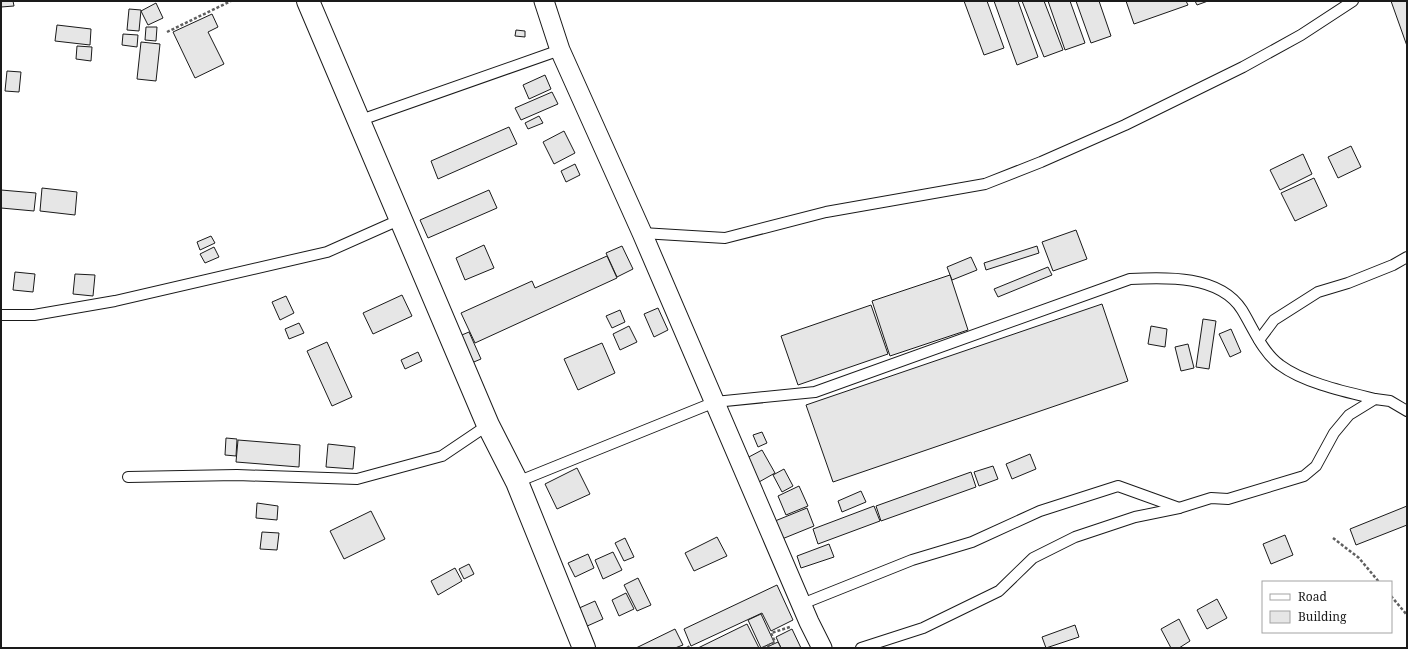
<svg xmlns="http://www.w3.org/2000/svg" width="1408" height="649" font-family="'Noto Serif',serif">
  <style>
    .building { fill: #e6e6e6; stroke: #1a1a1a }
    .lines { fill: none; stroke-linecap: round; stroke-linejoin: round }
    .service-casing { stroke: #1a1a1a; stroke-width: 12 }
    .minor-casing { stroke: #1a1a1a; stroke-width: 21 }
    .tertiary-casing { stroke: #1a1a1a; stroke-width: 24 }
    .path { stroke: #5f5f5f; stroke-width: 2.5; stroke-dasharray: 3 2; stroke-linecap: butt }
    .service { stroke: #fff; stroke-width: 10 }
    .minor { stroke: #fff; stroke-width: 19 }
    .tertiary { stroke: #fff; stroke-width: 22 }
  </style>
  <rect width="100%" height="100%" fill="#fff"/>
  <g class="building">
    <path d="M1,1H13L14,6L1,7Z"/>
    <path d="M964,1H987L1004,48L984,55Z"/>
    <path d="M994,1H1018L1038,57L1017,65Z"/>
    <path d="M1022,1H1044L1063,50L1044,57Z"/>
    <path d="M1048,1H1070L1085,43L1065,50Z"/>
    <path d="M1076,1H1099L1111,36L1091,43Z"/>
    <path d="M1126,1H1186L1188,5L1134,24Z"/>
    <path d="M1195,1H1208L1197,5Z"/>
    <path d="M1391,1H1407V46Z"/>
    <path d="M156,3L163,18L148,25L141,11Z"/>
    <path d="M129,9L141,10L139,31L127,30Z"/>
    <path d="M212,14L218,27L208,32L224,64L195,78L173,32Z"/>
    <path d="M57,25L91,29L90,45L55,41Z"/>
    <path d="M146,27H157L156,41L145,40Z"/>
    <path d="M516,30L525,31V37L515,36Z"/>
    <path d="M123,34L138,35L137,47L122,45Z"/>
    <path d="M141,42L160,44L156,81L137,79Z"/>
    <path d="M77,46L92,47L91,61L76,59Z"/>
    <path d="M7,71L21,72L19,92L5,91Z"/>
    <path d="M545,75L551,89L529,99L523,85Z"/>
    <path d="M552,92L558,104L521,120L515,108Z"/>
    <path d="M539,116L543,123L528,129L525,123Z"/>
    <path d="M509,127L517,144L438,179L431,161Z"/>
    <path d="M564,131L575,153L554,164L543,142Z"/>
    <path d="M1351,146L1361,167L1338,178L1328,157Z"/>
    <path d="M1303,154L1312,174L1280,190L1270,170Z"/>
    <path d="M575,164L580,175L566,182L561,171Z"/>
    <path d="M1314,178L1327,206L1295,221L1281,193Z"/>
    <path d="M42,188L77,192L75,215L40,211Z"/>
    <path d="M1,190L36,193L34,211L1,208Z"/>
    <path d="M489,190L497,208L428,238L420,220Z"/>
    <path d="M1076,230L1087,259L1053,271L1042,242Z"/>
    <path d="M211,236L215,243L200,250L197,242Z"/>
    <path d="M484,245L494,268L465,280L456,258Z"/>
    <path d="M622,246L633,269L617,277L606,253Z"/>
    <path d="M1037,246L1039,253L986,270L984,263Z"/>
    <path d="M214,247L219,257L205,263L200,254Z"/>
    <path d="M607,256L617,278L475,343L461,313L532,281L535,288Z"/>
    <path d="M971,257L977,270L952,280L947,267Z"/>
    <path d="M1048,267L1052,275L998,297L994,289Z"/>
    <path d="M15,272L35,274L33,292L13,290Z"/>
    <path d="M75,274L95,275L93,296L73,294Z"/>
    <path d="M950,275L968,330L890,356L872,301Z"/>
    <path d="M402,295L412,316L373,334L363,313Z"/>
    <path d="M286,296L294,313L280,320L272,302Z"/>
    <path d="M1102,304L1128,381L833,482L806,405Z"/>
    <path d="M871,305L888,354L798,385L781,336Z"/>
    <path d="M658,308L668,330L654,337L644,314Z"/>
    <path d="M620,310L625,322L612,328L606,316Z"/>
    <path d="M1203,319L1216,321L1209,369L1196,367Z"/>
    <path d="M299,323L304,333L289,339L285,329Z"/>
    <path d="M629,326L637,342L620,350L613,334Z"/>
    <path d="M1151,326L1167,329L1165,347L1148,344Z"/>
    <path d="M1231,329L1241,352L1230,357L1219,334Z"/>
    <path d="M469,332L481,359L469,364L457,337Z"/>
    <path d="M327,342L352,397L332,406L307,351Z"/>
    <path d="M602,343L615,373L578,390L564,359Z"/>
    <path d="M1188,344L1194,368L1181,371L1175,347Z"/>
    <path d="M418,352L422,361L405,369L401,360Z"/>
    <path d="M762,432L767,443L758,447L753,435Z"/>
    <path d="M226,438L237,439L236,456L225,455Z"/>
    <path d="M238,440L300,445L299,467L236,462Z"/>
    <path d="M328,444L355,447L353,469L326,467Z"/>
    <path d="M762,450L775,473L759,482L747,458Z"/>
    <path d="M1030,454L1036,469L1012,479L1006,464Z"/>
    <path d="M993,466L998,479L979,486L974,472Z"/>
    <path d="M577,468L590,494L557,509L545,484Z"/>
    <path d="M784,469L793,486L782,492L773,475Z"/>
    <path d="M971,472L976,487L881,521L876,506Z"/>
    <path d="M799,486L808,506L786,515L778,496Z"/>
    <path d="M861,491L866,502L842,512L838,501Z"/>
    <path d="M257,503L278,506L277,520L256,518Z"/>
    <path d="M874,506L880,521L818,544L813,529Z"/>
    <path d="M1407,506V525L1356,545L1350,529Z"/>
    <path d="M807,508L814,526L782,539L775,521Z"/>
    <path d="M371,511L385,539L344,559L330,531Z"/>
    <path d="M262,532L279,533L277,550L260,549Z"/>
    <path d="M1285,535L1293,555L1271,564L1263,544Z"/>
    <path d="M717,537L727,556L694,571L685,553Z"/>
    <path d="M625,538L634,557L624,561L615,543Z"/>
    <path d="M829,544L834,557L801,568L797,556Z"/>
    <path d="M613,552L622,570L603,579L595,560Z"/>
    <path d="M588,554L594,568L575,577L568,563Z"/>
    <path d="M469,564L474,574L464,579L459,569Z"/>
    <path d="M455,568L462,581L438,595L431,581Z"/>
    <path d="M638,578L651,605L637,611L624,585Z"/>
    <path d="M777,585L793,620L771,631L762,613L691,646L684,629Z"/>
    <path d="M626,593L634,609L619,616L612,600Z"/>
    <path d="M1217,599L1227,618L1207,629L1197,610Z"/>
    <path d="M595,601L603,619L585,627L577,609Z"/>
    <path d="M761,614L774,642L761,648L748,620Z"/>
    <path d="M1179,619L1190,641L1179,648H1171L1161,629Z"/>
    <path d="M747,624L759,648H698Z"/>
    <path d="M1075,625L1079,637L1046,648L1042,637Z"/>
    <path d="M675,629L683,645L675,648H636Z"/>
    <path d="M792,629L801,648H781L776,637Z"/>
    <path d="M778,642L781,648H765Z"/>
  </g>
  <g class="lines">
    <defs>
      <g id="service">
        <path d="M358,121L560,50"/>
        <path d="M642,233L725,238L826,212L985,184L1041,162L1125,125L1243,67L1301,35L1353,1"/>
        <path d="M1,315H34L115,301L327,252L399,220"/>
        <path d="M1259,340L1274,320L1318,292L1348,283L1393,265L1407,257"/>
        <path d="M128,477L237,475L357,479L442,456L488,425"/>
        <path d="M517,482L715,402L815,392L1130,279C1166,277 1220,275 1242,310C1253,328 1263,353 1280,365C1304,383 1346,392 1375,399"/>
        <path d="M802,604L912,560L972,542L1040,511L1118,486L1179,508"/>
        <path d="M861,648L923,628L999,591L1033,558L1075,537L1135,517L1179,508L1211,498L1228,499L1304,476L1316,466L1334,433L1349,415L1375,399L1390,401L1407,411"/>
      </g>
      <path id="minor" d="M544,1L560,50L642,233L809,622L822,648"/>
      <path id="tertiary" d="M308,1L488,425L517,482L584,648"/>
    </defs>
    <use href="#service" class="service-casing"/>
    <use href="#minor" class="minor-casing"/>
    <use href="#tertiary" class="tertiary-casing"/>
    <g class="path">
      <path d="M167,32L231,1"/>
      <path d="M1333,538L1359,558L1379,582"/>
      <path d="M1391,596L1407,615"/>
      <path d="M687,648L690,646L691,648"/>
      <path d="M763,648L775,642L771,633L790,627"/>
    </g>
    <use href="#service" class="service"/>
    <use href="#minor" class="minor"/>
    <use href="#tertiary" class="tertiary"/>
  </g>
  <rect width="1408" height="649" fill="none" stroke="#1a1a1a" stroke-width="4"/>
  <rect x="1262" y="581" width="130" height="52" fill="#ffffff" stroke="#a3a3a3"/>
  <rect x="1270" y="594" width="20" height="6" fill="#ffffff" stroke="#a3a3a3"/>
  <text x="1298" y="601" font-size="12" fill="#1a1a1a">Road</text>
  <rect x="1270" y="611" width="20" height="12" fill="#e6e6e6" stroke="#a3a3a3"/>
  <text x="1298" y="621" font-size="12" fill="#1a1a1a">Building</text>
</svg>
